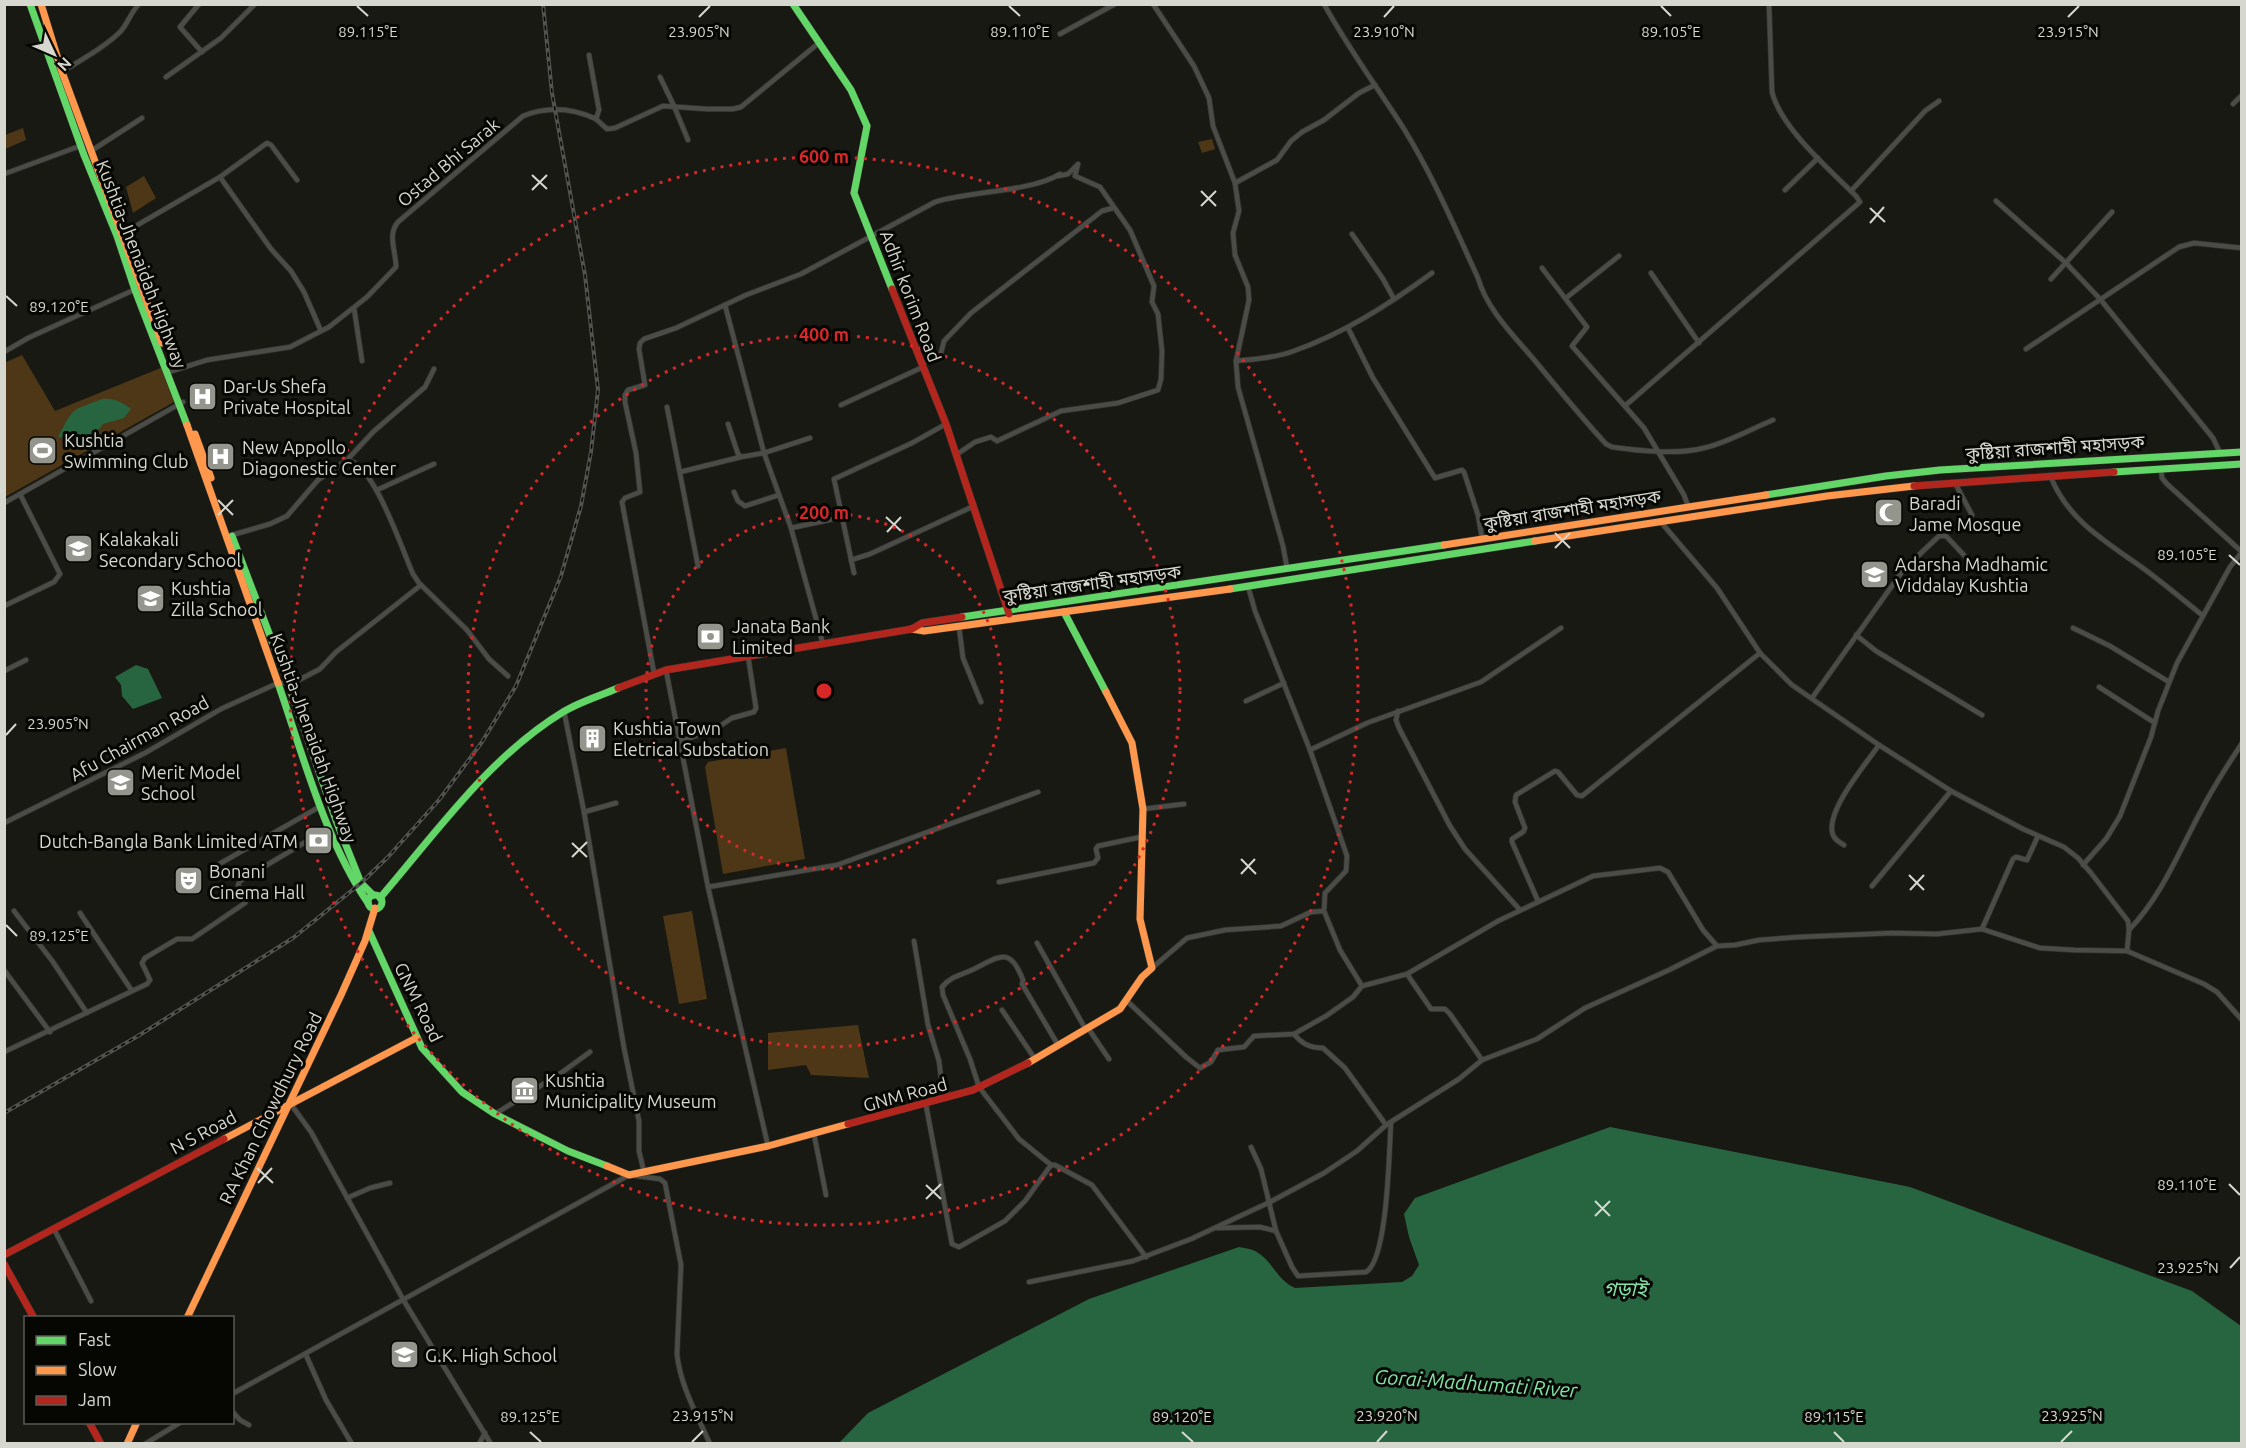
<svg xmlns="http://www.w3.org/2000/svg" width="2246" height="1448" font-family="Ubuntu,'Noto Sans Bengali',sans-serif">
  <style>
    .green { fill: #4d3716 }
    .water { fill: #276540 }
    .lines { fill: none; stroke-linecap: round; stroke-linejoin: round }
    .street-casing { stroke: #32322d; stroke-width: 6 }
    .fast-casing { stroke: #32322d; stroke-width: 8 }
    .slow-casing { stroke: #32322d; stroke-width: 8 }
    .jam-casing { stroke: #32322d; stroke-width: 8 }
    .street { stroke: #4b4c47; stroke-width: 4.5 }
    .fast { stroke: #63d668; stroke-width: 7 }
    .slow { stroke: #ff974d; stroke-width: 7 }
    .jam { stroke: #b3261e; stroke-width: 7 }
    .rail-casing { stroke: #52534e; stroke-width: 4 }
    .rail { stroke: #060603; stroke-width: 1.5; stroke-dasharray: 4.5; stroke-linecap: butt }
    .ticks { fill: none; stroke: #d6d8cf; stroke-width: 2 }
    .ring { fill: none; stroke: #d62828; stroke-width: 3; stroke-dasharray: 3 6 }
    .labels { text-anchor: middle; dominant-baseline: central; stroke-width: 6; stroke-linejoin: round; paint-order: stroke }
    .street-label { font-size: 18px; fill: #d6d8cf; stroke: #060603 }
    .poi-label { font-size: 18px; fill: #d6d8cf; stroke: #060603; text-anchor: start }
    .water-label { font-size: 20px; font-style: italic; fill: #82e2a5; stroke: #060603 }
    .ticks-label { font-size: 15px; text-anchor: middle; fill: #d6d8cf; stroke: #060603; stroke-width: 6; stroke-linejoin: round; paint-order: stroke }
    .centre { fill: #d62828; stroke: #060603; stroke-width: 3 }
    .ring-label { font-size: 18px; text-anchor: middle; font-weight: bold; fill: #d62828; stroke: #060603; stroke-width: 6; stroke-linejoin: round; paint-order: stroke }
  </style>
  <rect width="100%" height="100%" fill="#181913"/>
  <g class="green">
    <path d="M23,128L26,140L5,149V135Z"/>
    <path d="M1212,139L1215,149L1202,153L1198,142Z"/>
    <path d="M144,176L156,198L133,213L126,187Z"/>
    <path d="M22,355L55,411L163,367L174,402L5,497L4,363Z"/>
    <path d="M786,748L805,859L723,874L705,767L708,762Z"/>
    <path d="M692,911L707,999L679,1004L663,916Z"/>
    <path d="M858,1025L869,1078L811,1075L806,1065L768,1070V1033Z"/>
  </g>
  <g class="water">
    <path d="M102,399C114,398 122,402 131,409L124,418L103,424L96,433L84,439L58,437C75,406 69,412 102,399Z"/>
    <path d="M41,437L52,458L44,463L33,441Z"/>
    <path d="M136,665L148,669L162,698L133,709L122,696L121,685L115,677Z"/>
    <path d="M1610,1127L1910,1187L2192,1291L2241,1326V1443H839L868,1413L1089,1299L1239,1247C1244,1248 1252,1249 1257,1252C1273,1262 1277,1280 1295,1288L1402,1282L1412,1276L1419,1265L1409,1237L1404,1214L1415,1198Z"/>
  </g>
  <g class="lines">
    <defs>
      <g id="street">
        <path d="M199,4L180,27L202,52"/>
        <path d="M1153,4L1194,66L1209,98L1213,126L1235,183L1239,211L1233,233L1235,255L1248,287L1249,300L1236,361L1238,387L1283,546L1287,568"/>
        <path d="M1324,4C1348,48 1377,87 1404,129C1433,176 1455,228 1478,278C1487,310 1515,337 1536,362C1559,390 1582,418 1606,444L1612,447C1641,451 1675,455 1704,448C1727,443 1751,429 1773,420"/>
        <path d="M1060,34L1115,4"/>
        <path d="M589,55L599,110L596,119L607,129L615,128L663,106L707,109H733L741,107L820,42"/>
        <path d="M62,72C82,59 104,48 121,31C128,23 131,12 139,4"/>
        <path d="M166,77L221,38L255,4"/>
        <path d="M660,77L674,106L688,140"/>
        <path d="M2233,104L2242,95"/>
        <path d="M91,151L142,118"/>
        <path d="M4,174L80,146"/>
        <path d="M220,177L271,249L291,271L304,292L321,331"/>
        <path d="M1235,183L1277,160L1291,141L1302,132L1324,120L1359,93L1375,85"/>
        <path d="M1785,190L1818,158"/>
        <path d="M1851,191L1925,111L1939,101"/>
        <path d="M1996,201L2066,263L2100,299L2213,438L2220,453"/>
        <path d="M122,234L220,177L267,143L271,145L297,180"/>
        <path d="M1352,234L1383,279L1394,299"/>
        <path d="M1542,268L1587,327L1572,346L1644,428L1684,495L1688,506"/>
        <path d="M1651,273L1699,343"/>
        <path d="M2051,279L2112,212"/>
        <path d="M1566,298L1619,256"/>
        <path d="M725,305L764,453L791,528L823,644"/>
        <path d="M354,308L362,361"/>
        <path d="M1348,328L1373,378L1435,478L1462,470L1464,472L1478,515L1482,538"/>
        <path d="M2026,349L2179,247L2194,243L2242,248"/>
        <path d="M4,352L28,338L136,289"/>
        <path d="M1236,361C1255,359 1274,358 1291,352C1343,334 1388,305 1432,273"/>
        <path d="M922,364L941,353L944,341L971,313L1102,211L1113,208"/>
        <path d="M172,371L207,360L290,347L329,327L367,297L396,267C396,251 387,235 398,222L523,116C548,106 572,108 596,119"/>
        <path d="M841,405L923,367"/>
        <path d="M1626,405L1860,202L1856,196C1829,169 1781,128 1772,92L1769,4"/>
        <path d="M667,407L698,566"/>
        <path d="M728,424L738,454L741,457L764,453L810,438"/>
        <path d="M956,455L975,442L991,437L997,441L1061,411L1118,403L1158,390L1161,379L1162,351L1158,314L1152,302L1154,286L1130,230L1100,187L1075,176L1078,164L1068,174L1058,176"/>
        <path d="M347,460L373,432L425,387L434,369"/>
        <path d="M680,472L741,457"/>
        <path d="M2050,475C2067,519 2103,540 2140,566C2161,581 2182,599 2202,615"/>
        <path d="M1955,483L1972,515"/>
        <path d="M377,490L434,464"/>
        <path d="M734,492L738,501L745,506L779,495"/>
        <path d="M4,503L183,402"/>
        <path d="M1660,521L1717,588L1760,653L1792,685L1879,745L1951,791L2023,829L2064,847L2078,858L2091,873L2128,921L2129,930L2127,951L2204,984L2217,992L2242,1020"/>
        <path d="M1480,525L1539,514"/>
        <path d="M791,528L843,517"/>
        <path d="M232,535L270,524L287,516L318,480L347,460C374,463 402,550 413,574L419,583L467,630L489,659L508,676"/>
        <path d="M851,560L870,554L974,506"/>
        <path d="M854,573L834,479L912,443L946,424"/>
        <path d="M1248,586L1255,611L1310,750L1347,856L1346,871L1325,893L1324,911L1340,950L1362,986"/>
        <path d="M4,606L54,582L60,574L20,494"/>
        <path d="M959,627L963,658L981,702"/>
        <path d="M2073,628L2110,646L2169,682"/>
        <path d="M1856,635L1876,651L1982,715"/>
        <path d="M666,670L708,887L768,1146"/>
        <path d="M4,671L26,660"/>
        <path d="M654,673L622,502L625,498L640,492L636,453L625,402V395L628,390L645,385L639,349L640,343L644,339L676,328L746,295L801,274L935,202C970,191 1031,192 1060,174"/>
        <path d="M2099,687L2155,723"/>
        <path d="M1812,698L1904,569L1939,536H1946L1976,568"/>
        <path d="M1246,701L1284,683"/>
        <path d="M564,711L584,812L624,1048L639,1121V1151L644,1172"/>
        <path d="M1398,711L1396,720L1399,728L1450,826L1465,849L1520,910"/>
        <path d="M679,742L717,728L732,718L754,712L756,708L748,656"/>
        <path d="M1310,750L1367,723L1481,682L1561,628"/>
        <path d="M1143,809L1184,804"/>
        <path d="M584,812L616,803"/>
        <path d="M4,823L145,753L221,709L278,683L295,682L320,669L336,652L421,585"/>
        <path d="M1844,845C1839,842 1833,839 1832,831C1829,807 1865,765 1879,745"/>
        <path d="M2083,865L2106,839L2120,816L2151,737L2158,711L2177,663L2230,567L2242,552L2167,484L2162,478L2161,469"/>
        <path d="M214,867L321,806"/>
        <path d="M999,882L1094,863L1098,858L1096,849L1098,846L1141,837"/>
        <path d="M1872,886L1951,791"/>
        <path d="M708,887L837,865L1038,792"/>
        <path d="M1538,901L1512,842V839L1523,832L1525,828L1515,802L1516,795L1555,771L1558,772L1577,795L1582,796L1760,653"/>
        <path d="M14,911L53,962L87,1013"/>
        <path d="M80,913L132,991"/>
        <path d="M1982,929L2013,859L2016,857L2027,860L2038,836"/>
        <path d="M2129,930C2163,894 2178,853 2201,811C2213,787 2228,765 2242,743"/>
        <path d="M914,941L928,1025L939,1061L941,1077L947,1089V1098"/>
        <path d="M1037,943L1086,1030"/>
        <path d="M1152,968L1187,938L1225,930L1281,926L1311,912L1324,911"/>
        <path d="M4,970L50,1032"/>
        <path d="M1407,974L1431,1009H1445L1450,1014L1482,1060"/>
        <path d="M1126,1000L1186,1057L1200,1068L1211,1062L1218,1050L1244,1047L1254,1036L1294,1034L1326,1016L1353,997L1362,986L1407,974L1498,921L1593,876L1660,868L1668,872L1703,930L1717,946"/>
        <path d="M1002,1010L1035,1059"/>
        <path d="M1088,1028L1109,1059"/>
        <path d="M1294,1034C1302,1044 1310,1048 1323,1048L1345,1068L1386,1125"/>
        <path d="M1058,1045L1022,984L1023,980C1010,946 1000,956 974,969C962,975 951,976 942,987L943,995L970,1059L979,1087L1019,1139L1051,1165H1055L1092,1185L1146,1257"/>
        <path d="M4,1052L147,984L150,980L142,963L145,958L177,939H192L245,903L247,899L238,885L240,881L329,828"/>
        <path d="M290,1103L311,1132L404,1301L491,1444"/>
        <path d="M926,1105L952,1244L959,1247L1005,1221L1025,1201L1051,1165"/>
        <path d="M495,1114L561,1073L590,1052"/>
        <path d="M814,1134L826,1195"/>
        <path d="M1251,1147L1261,1169L1276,1231"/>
        <path d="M347,1198L370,1188L390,1183"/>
        <path d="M1217,1228L1260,1227L1276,1231L1292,1267L1298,1276L1366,1272C1388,1259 1389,1150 1391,1122"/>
        <path d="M54,1229L91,1301"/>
        <path d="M1029,1282L1133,1261L1191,1239L1270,1202L1324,1173L1357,1151L1386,1125L1459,1079L1482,1060L1537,1039L1585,1008L1669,970L1717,946L1735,945L1759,940L1800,937L1892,933L1937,934L1982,929L2040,948L2074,950L2127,951"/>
        <path d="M306,1355L326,1400L352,1444"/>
        <path d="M232,1394L629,1175L660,1179L665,1183L681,1265L677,1354C680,1385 697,1415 710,1444"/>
        <path d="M232,1411L240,1420L249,1425"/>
        <path d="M145,1444L181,1422"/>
        <path d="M479,1444L485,1433"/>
      </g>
      <g id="fast">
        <path d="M30,4L84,155L117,236L135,290L187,425"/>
        <path d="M793,4L851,90L867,126L854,193L892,289"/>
        <path d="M2114,472L2242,464"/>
        <path d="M1766,495L1886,476L1940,470L2242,452"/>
        <path d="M232,536L288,683L337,823L361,883L373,895"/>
        <path d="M1230,589L1535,541"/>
        <path d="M1064,612L1106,692"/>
        <path d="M962,617L1444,545"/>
        <path d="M278,683C303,755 325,840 368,903"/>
        <circle cx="375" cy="902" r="7"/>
        <path d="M380,898C436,833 489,757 563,712C579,702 600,696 618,688"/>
        <path d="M369,931L422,1048L462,1092L495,1114L568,1151L607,1166"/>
      </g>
      <g id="slow">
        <path d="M41,4L62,72L162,343"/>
        <path d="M187,425L278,683"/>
        <path d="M195,434L211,478"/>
        <path d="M1535,541L1827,496L1914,486"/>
        <path d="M1444,545L1766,495"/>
        <path d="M912,629L924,631L1230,589"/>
        <path d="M1028,1063L1120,1009L1142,977L1152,968L1140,919L1143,809L1132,743L1106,692"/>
        <path d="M224,1139L416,1038"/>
        <path d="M607,1166L629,1175L768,1146L848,1124"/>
        <path d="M187,1318L341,995L365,941L375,908"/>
        <path d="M127,1444L137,1422"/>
      </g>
      <g id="jam">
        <path d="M892,289L946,424L1009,614"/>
        <path d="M1914,486L2114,472"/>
        <path d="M618,688L666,670L912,629L922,623L962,617"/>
        <path d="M848,1124L973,1090L1028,1063"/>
        <path d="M4,1255L224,1139"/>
        <path d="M4,1264L34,1318"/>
        <path d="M89,1422L101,1444"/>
      </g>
    </defs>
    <use href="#street" class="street-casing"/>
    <use href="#fast" class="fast-casing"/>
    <use href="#slow" class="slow-casing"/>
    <use href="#jam" class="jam-casing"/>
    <use href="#street" class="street"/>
    <use href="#fast" class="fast"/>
    <use href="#slow" class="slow"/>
    <use href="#jam" class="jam"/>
    <defs>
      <path id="rail" d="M4,1113L138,1036L293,938L361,883L388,857L439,800L482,742L516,686L561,576L581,506L591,452L598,390L585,275L552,93L543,4"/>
    </defs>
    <use href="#rail" class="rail-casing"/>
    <use href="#rail" class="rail"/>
  </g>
  <path class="ticks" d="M357,6L368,16M1009,6L1020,16M1661,6L1671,16M699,17L710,6M1384,17L1394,6M2068,17L2079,6M532,175L547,189M532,190L547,175M1201,191L1216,206M1201,206L1216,191M1870,208L1885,222M1870,223L1884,207M6,296L17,306M218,500L233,515M218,515L233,500M886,517L901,531M887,532L901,517M1555,533L1570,548M1555,548L1570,533M2229,555L2240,565M6,735L16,724M572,843L587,857M572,857L587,842M1241,859L1256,874M1241,874L1255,859M1909,875L1924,890M1910,890L1924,875M6,925L17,936M257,1168L273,1183M258,1183L272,1168M2229,1184L2240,1195M926,1185L941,1199M926,1199L941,1184M1595,1201L1610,1216M1595,1216L1610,1201M2230,1268L2240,1257M530,1432L541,1442M1182,1432L1193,1442M1834,1432L1844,1442M692,1442L703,1431M1377,1442L1387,1431M2061,1442L2072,1431"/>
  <g class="ring">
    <circle cx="824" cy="691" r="178"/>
    <circle cx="824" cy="691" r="356"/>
    <circle cx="824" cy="691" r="534"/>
  </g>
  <defs>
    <symbol id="hospital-square" viewBox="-11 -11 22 22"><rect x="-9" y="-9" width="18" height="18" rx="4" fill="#94958d" stroke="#060603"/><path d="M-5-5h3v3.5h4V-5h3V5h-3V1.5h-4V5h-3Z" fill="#fff"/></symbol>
    <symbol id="stadium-square" viewBox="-11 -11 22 22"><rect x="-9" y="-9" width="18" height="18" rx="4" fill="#94958d" stroke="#060603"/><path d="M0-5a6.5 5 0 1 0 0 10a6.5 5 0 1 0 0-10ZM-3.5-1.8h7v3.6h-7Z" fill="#fff"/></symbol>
    <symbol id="mosque-square" viewBox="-11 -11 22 22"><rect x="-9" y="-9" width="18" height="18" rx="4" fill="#94958d" stroke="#060603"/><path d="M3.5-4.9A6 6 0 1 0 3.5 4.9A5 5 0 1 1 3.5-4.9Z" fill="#fff"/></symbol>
    <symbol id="school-square" viewBox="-11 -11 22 22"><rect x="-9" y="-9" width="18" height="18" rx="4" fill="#94958d" stroke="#060603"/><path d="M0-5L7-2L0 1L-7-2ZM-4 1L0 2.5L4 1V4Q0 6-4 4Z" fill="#fff"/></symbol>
    <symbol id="bank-square" viewBox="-11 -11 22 22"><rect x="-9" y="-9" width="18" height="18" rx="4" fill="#94958d" stroke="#060603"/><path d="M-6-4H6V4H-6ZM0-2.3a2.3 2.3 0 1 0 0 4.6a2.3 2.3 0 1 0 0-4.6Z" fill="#fff"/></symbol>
    <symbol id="building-square" viewBox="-11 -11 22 22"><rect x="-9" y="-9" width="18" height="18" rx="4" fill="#94958d" stroke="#060603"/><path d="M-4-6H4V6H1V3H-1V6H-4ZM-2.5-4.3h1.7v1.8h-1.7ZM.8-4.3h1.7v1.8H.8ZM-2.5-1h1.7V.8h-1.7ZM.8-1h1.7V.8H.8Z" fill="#fff"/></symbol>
    <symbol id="theatre-square" viewBox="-11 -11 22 22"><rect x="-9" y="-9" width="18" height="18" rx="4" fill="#94958d" stroke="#060603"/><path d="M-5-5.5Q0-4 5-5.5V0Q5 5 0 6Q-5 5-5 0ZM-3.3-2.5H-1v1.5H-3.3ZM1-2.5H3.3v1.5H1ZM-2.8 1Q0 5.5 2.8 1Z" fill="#fff"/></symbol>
    <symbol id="museum-square" viewBox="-11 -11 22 22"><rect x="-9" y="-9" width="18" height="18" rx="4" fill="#94958d" stroke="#060603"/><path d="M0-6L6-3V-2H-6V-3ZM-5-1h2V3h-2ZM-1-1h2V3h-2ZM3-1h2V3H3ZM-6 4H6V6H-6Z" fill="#fff"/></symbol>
  </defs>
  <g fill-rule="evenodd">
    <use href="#hospital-square" x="186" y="380" width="33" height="33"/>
    <use href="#stadium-square" x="26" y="434" width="33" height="33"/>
    <use href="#hospital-square" x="204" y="440" width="33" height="33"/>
    <use href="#mosque-square" x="1872" y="496" width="33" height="33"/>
    <use href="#school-square" x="62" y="532" width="33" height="33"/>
    <use href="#school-square" x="1858" y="558" width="33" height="33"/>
    <use href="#school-square" x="134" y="582" width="33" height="33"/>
    <use href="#bank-square" x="694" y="620" width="33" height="33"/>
    <use href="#building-square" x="576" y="722" width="33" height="33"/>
    <use href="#school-square" x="104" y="766" width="33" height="33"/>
    <use href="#bank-square" x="302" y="824" width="33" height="33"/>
    <use href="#theatre-square" x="172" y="864" width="33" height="33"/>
    <use href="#museum-square" x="508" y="1074" width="33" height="33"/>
    <use href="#school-square" x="388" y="1338" width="33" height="33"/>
  </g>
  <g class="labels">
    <g class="street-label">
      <text transform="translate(448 162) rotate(-40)">Ostad Bhi Sarak</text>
      <text transform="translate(142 264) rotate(69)">Kushtia-Jhenaidah Highway</text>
      <text transform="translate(911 296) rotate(69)">Adhir korim Road</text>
      <text transform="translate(2055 447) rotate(-4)">কুষ্টিয়া রাজশাহী মহাসড়ক</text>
      <text transform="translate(1572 509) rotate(-9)">কুষ্টিয়া রাজশাহী মহাসড়ক</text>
      <text transform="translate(1092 583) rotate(-8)">কুষ্টিয়া রাজশাহী মহাসড়ক</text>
      <text transform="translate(139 738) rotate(-29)">Afu Chairman Road</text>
      <text transform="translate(314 738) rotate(70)">Kushtia-Jhenaidah Highway</text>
      <text transform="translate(419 1002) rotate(64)">GNM Road</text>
      <text transform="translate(905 1094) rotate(-15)">GNM Road</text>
      <text transform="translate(270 1108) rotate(-64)">RA Khan Chowdhury Road</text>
      <text transform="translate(203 1132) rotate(-28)">N S Road</text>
    </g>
    <g class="poi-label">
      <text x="223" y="386">Dar-Us Shefa<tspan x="223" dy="21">Private Hospital</tspan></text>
      <text x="64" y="440">Kushtia<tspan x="64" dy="21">Swimming Club</tspan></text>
      <text x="242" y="447">New Appollo<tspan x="242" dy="21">Diagonestic Center</tspan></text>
      <text x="1909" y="503">Baradi<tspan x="1909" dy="21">Jame Mosque</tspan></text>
      <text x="99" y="539">Kalakakali<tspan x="99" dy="21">Secondary School</tspan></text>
      <text x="1895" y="564">Adarsha Madhamic<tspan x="1895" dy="21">Viddalay Kushtia</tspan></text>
      <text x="171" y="588">Kushtia<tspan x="171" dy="21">Zilla School</tspan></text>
      <text x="732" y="626">Janata Bank<tspan x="732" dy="21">Limited</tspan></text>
      <text x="613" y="728">Kushtia Town<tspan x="613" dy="21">Eletrical Substation</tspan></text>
      <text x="141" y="772">Merit Model<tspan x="141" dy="21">School</tspan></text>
      <text x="298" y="841" text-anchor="end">Dutch-Bangla Bank Limited ATM</text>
      <text x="209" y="871">Bonani<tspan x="209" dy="21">Cinema Hall</tspan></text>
      <text x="545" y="1080">Kushtia<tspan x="545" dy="21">Municipality Museum</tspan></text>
      <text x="425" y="1355">G.K. High School</text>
    </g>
    <g class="water-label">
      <text x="1625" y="1288">গড়াই</text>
      <text transform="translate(1476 1383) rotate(4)">Gorai-Madhumati River</text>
    </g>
  </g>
  <g class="ticks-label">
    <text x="1020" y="37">89.110°E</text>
    <text x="1671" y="37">89.105°E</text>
    <text x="368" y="37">89.115°E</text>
    <text x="699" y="37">23.905°N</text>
    <text x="1384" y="37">23.910°N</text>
    <text x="2068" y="37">23.915°N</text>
    <text x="59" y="312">89.120°E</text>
    <text x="2187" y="560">89.105°E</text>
    <text x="58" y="729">23.905°N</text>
    <text x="59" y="941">89.125°E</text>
    <text x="2187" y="1190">89.110°E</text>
    <text x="2188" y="1273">23.925°N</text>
    <text x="703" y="1421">23.915°N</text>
    <text x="1387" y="1421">23.920°N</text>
    <text x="2072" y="1421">23.925°N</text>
    <text x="530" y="1422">89.125°E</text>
    <text x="1182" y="1422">89.120°E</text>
    <text x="1834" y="1422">89.115°E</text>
  </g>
  <circle cx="824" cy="691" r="9" class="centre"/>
  <g class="ring-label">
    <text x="824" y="163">600 m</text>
    <text x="824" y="341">400 m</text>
    <text x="824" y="519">200 m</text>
  </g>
  <rect width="2246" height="1448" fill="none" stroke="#d6d8cf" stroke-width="12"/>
  <rect x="24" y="1316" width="210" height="108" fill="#060603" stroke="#595a55" stroke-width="1.5"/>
  <rect x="36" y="1336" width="30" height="9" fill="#63d668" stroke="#595a55" stroke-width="1.5"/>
  <text x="78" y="1346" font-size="18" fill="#d6d8cf">Fast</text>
  <rect x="36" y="1366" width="30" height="9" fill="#ff974d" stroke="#595a55" stroke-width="1.5"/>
  <text x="78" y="1376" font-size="18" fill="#d6d8cf">Slow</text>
  <rect x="36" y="1396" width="30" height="9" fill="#b3261e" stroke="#595a55" stroke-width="1.5"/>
  <text x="78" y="1406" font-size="18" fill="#d6d8cf">Jam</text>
  <g transform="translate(54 54) rotate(134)" stroke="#060603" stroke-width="4.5" paint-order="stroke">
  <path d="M0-4.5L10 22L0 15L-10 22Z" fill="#d6d8cf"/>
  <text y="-9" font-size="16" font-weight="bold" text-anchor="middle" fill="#d6d8cf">N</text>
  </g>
</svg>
